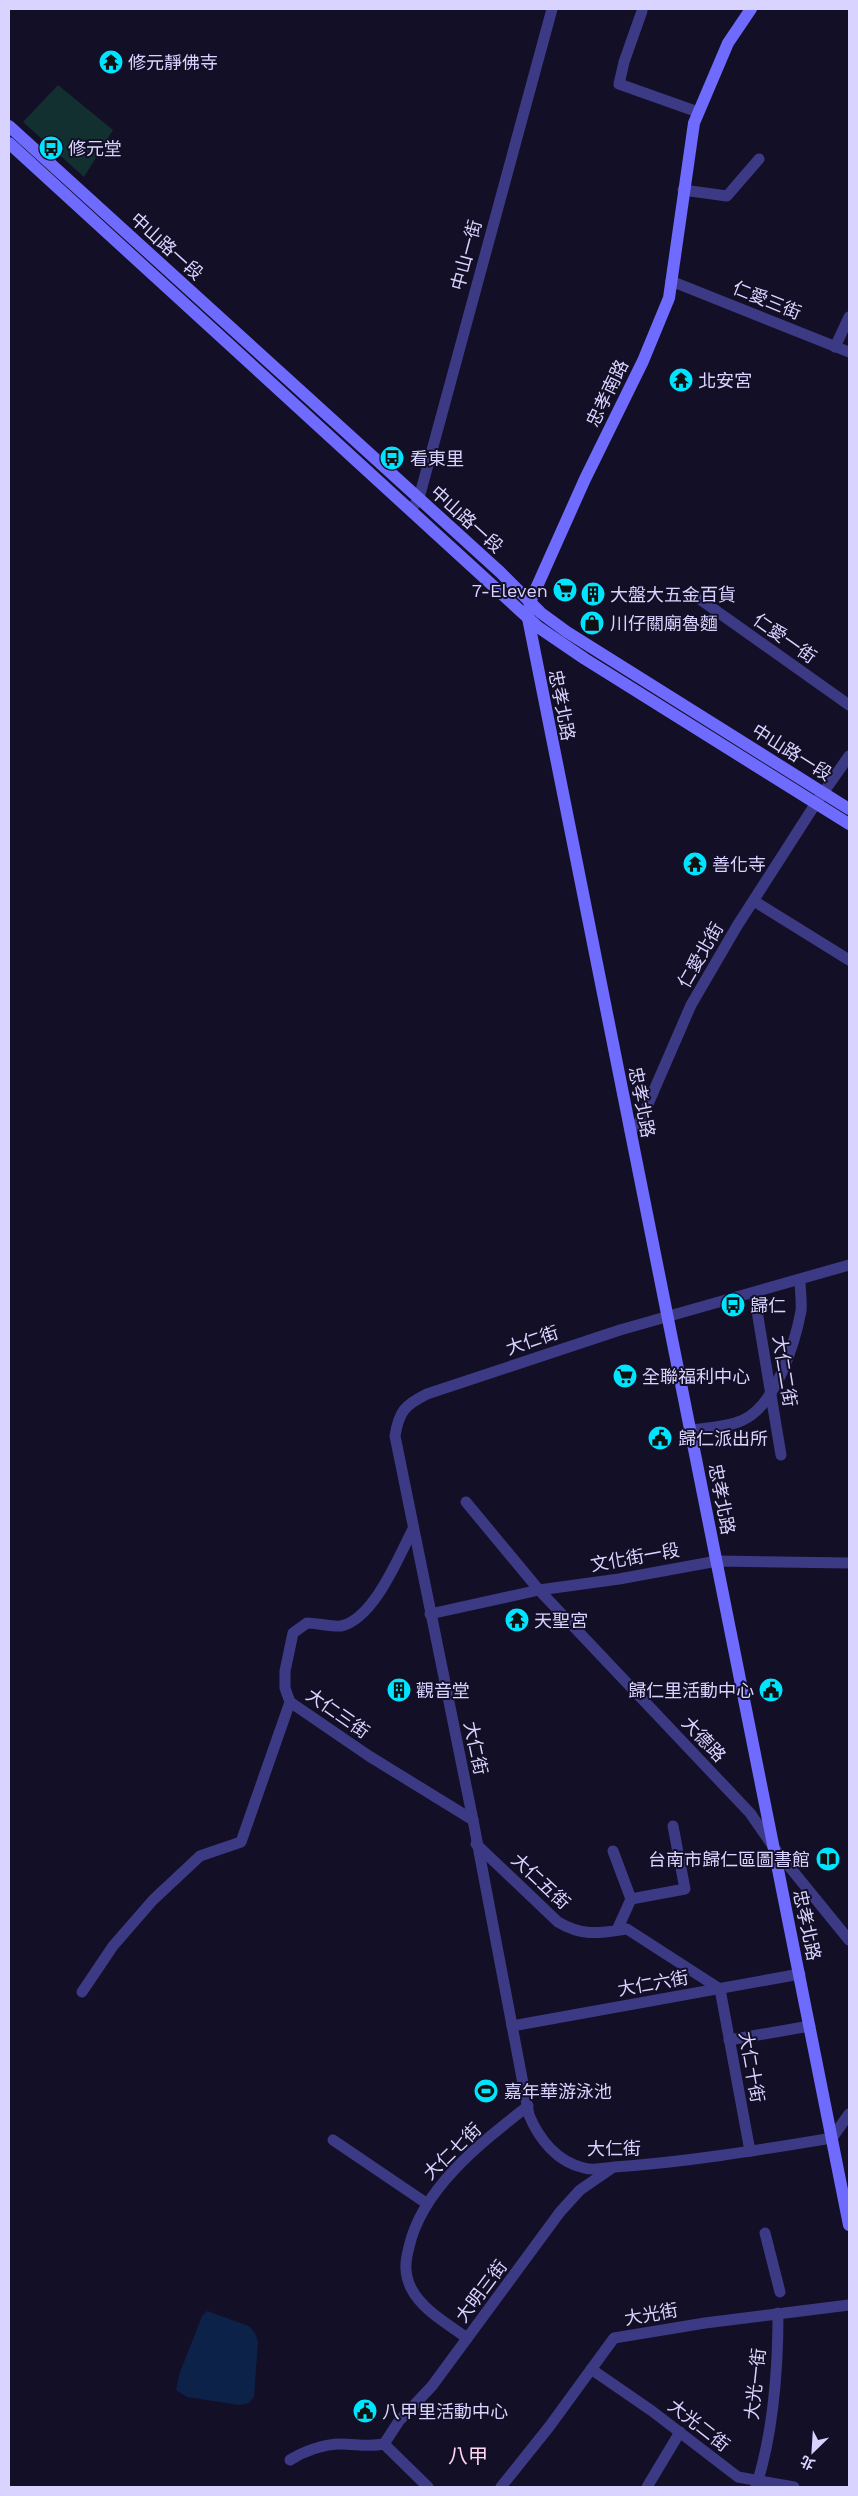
<svg xmlns="http://www.w3.org/2000/svg" width="858" height="2496" font-family="'Work Sans','Noto Sans TC',sans-serif">
  <style>
    .green { fill: #12302f }
    .water { fill: #0c2248 }
    .lines { fill: none; stroke-linecap: round; stroke-linejoin: round }
    .street { stroke: #3d3a85; stroke-width: 11 }
    .secondary { stroke: #6f6bff; stroke-width: 12 }
    .labels { text-anchor: middle; dominant-baseline: central; stroke-width: 4; stroke-linejoin: round; paint-order: stroke }
    .poi-label { font-size: 18px; fill: #d9d4ff; stroke: #130f26; text-anchor: start }
    .street-label { font-size: 18px; fill: #d9d4ff; stroke: #130f26 }
    .quarter-label { font-size: 20px; fill: #ffd6f0; stroke: #130f26 }
  </style>
  <rect width="100%" height="100%" fill="#130f26"/>
  <path class="green" d="M58,85L113,130L84,177L23,122Z"/>
  <path class="water" d="M207,2311L249,2326L255,2333L258,2342L254,2397L249,2403L239,2405L187,2397L176,2390L179,2375L202,2316Z"/>
  <g class="lines">
    <g class="street">
      <path d="M642,11L624,62L619,84L698,112"/>
      <path d="M683,190L727,196L759,159"/>
      <path d="M671,281L849,352"/>
      <path d="M835,347L849,317"/>
      <path d="M411,510L419,498L552,9"/>
      <path d="M701,600L849,705"/>
      <path d="M754,901L849,960"/>
      <path d="M630,1131L638,1124L645,1111L691,1005L737,926L816,803L849,756"/>
      <path d="M849,1265L620,1330L427,1394C405,1405 399,1411 395,1436L473,1820L529,2115C539,2139 557,2162 584,2168C594,2171 604,2168 614,2167C687,2162 759,2150 832,2138L849,2114"/>
      <path d="M754,1293L781,1455"/>
      <path d="M691,1430C707,1428 728,1427 743,1420C776,1405 795,1343 801,1311C802,1301 800,1290 800,1280"/>
      <path d="M466,1502L539,1590L750,1813L775,1849L849,1940"/>
      <path d="M413,1529C399,1556 374,1619 341,1626C333,1627 316,1623 307,1623L293,1633L285,1671V1688L290,1702L369,1756L473,1820"/>
      <path d="M430,1614L539,1590L619,1579L717,1561L849,1563"/>
      <path d="M476,1844L558,1922C583,1937 600,1933 627,1929L720,1989L750,2151"/>
      <path d="M613,1851L631,1899L617,1930"/>
      <path d="M631,1899L685,1889L673,1826"/>
      <path d="M82,1992L113,1946L153,1900L200,1856L241,1842L290,1702"/>
      <path d="M512,2026L800,1974"/>
      <path d="M729,2040L810,2026"/>
      <path d="M333,2140L426,2203"/>
      <path d="M765,2233L780,2292"/>
      <path d="M467,2338C448,2324 422,2310 411,2288C404,2273 405,2262 409,2247C422,2188 482,2142 528,2106"/>
      <path d="M591,2369L652,2411L738,2477L794,2487"/>
      <path d="M384,2444L399,2421L432,2386L560,2212L580,2190L612,2168"/>
      <path d="M290,2460C304,2451 324,2444 341,2444C356,2444 369,2447 384,2444L428,2487"/>
      <path d="M501,2487L549,2427L614,2338L705,2323L849,2305"/>
      <path d="M647,2487L680,2432"/>
      <path d="M756,2487C773,2434 778,2369 778,2313"/>
    </g>
    <g class="secondary">
      <path d="M751,9L728,43L694,123L669,298L643,361L585,479L530,602L528,618L849,2225"/>
      <path d="M9,126L500,572L541,613L567,632L849,809"/>
      <path d="M9,143L538,627L585,659L849,824"/>
    </g>
  </g>
  <defs>
    <symbol id="temple-disc" viewBox="-11 -11 22 22"><circle r="9.5" fill="#00e5ff" stroke="#130f26"/><path d="M0-6L5-2H3V0L6.5 2.5H4V6H1.5V3h-3V6H-4V2.5H-6.5L-3 0V-2H-5Z" fill="#111"/></symbol>
    <symbol id="bus-disc" viewBox="-11 -11 22 22"><circle r="9.5" fill="#00e5ff" stroke="#130f26"/><path d="M-5-6H5V4H4V6H2V4H-2V6H-4V4H-5ZM-3.5-4V0h7V-4ZM-3.5 1.2v1.5H-2V1.2ZM2 1.2v1.5H3.5V1.2Z" fill="#111"/></symbol>
    <symbol id="supermarket-disc" viewBox="-11 -11 22 22"><circle r="9.5" fill="#00e5ff" stroke="#130f26"/><path d="M-6-5.5h2.5l.6 2H6L4.5 2H-2.5L-4.4-4H-6ZM-1.5 3.2a1.3 1.3 0 1 0 .1 0ZM3 3.2a1.3 1.3 0 1 0 .1 0Z" fill="#111"/></symbol>
    <symbol id="building-disc" viewBox="-11 -11 22 22"><circle r="9.5" fill="#00e5ff" stroke="#130f26"/><path d="M-4-6H4V6H1V3H-1V6H-4ZM-2.5-4.3h1.7v1.8h-1.7ZM.8-4.3h1.7v1.8H.8ZM-2.5-1h1.7V.8h-1.7ZM.8-1h1.7V.8H.8Z" fill="#111"/></symbol>
    <symbol id="shop-disc" viewBox="-11 -11 22 22"><circle r="9.5" fill="#00e5ff" stroke="#130f26"/><path d="M-5-2.5h2.3a2.7 3.5 0 0 1 5.4 0H5L5.5 6h-11ZM-1.5-2.5h3a1.5 2.3 0 0 0-3 0Z" fill="#111"/></symbol>
    <symbol id="civic-disc" viewBox="-11 -11 22 22"><circle r="9.5" fill="#00e5ff" stroke="#130f26"/><path d="M-.6-6.5H3V-4.5H.6V-3L4-1V1h2V6H-6V1h2V-1L-.6-3ZM-1.2 2.5V6h2.4V2.5Z" fill="#111"/></symbol>
    <symbol id="library-disc" viewBox="-11 -11 22 22"><circle r="9.5" fill="#00e5ff" stroke="#130f26"/><path d="M-6-4Q-3-5.5-.7-3.5V5Q-3 3-6 4ZM6-4Q3-5.5 .7-3.5V5Q3 3 6 4Z" fill="#111"/></symbol>
    <symbol id="stadium-disc" viewBox="-11 -11 22 22"><circle r="9.5" fill="#00e5ff" stroke="#130f26"/><path d="M0-5a6.5 5 0 1 0 0 10a6.5 5 0 1 0 0-10ZM-3.5-1.8h7v3.6h-7Z" fill="#111"/></symbol>
  </defs>
  <g fill-rule="evenodd">
    <use href="#temple-disc" x="97" y="48" width="28" height="28"/>
    <use href="#bus-disc" x="37" y="134" width="28" height="28"/>
    <use href="#temple-disc" x="667" y="366" width="28" height="28"/>
    <use href="#bus-disc" x="378" y="444" width="28" height="28"/>
    <use href="#supermarket-disc" x="551" y="576" width="28" height="28"/>
    <use href="#building-disc" x="579" y="580" width="28" height="28"/>
    <use href="#shop-disc" x="578" y="609" width="28" height="28"/>
    <use href="#temple-disc" x="681" y="850" width="28" height="28"/>
    <use href="#bus-disc" x="719" y="1291" width="28" height="28"/>
    <use href="#supermarket-disc" x="611" y="1362" width="28" height="28"/>
    <use href="#civic-disc" x="646" y="1424" width="28" height="28"/>
    <use href="#temple-disc" x="503" y="1606" width="28" height="28"/>
    <use href="#building-disc" x="385" y="1676" width="28" height="28"/>
    <use href="#civic-disc" x="757" y="1676" width="28" height="28"/>
    <use href="#library-disc" x="814" y="1845" width="28" height="28"/>
    <use href="#stadium-disc" x="472" y="2077" width="28" height="28"/>
    <use href="#civic-disc" x="351" y="2397" width="28" height="28"/>
  </g>
  <g class="labels">
    <g class="poi-label">
      <text x="128" y="62">修元靜佛寺</text>
      <text x="68" y="148">修元堂</text>
      <text x="698" y="380">北安宮</text>
      <text x="410" y="458">看東里</text>
      <text x="548" y="590" text-anchor="end">7-Eleven</text>
      <text x="610" y="594">大盤大五金百貨</text>
      <text x="610" y="623">川仔關廟魯麵</text>
      <text x="712" y="864">善化寺</text>
      <text x="750" y="1305">歸仁</text>
      <text x="642" y="1376">全聯福利中心</text>
      <text x="678" y="1438">歸仁派出所</text>
      <text x="534" y="1620">天聖宮</text>
      <text x="416" y="1690">觀音堂</text>
      <text x="754" y="1690" text-anchor="end">歸仁里活動中心</text>
      <text x="810" y="1859" text-anchor="end">台南市歸仁區圖書館</text>
      <text x="504" y="2091">嘉年華游泳池</text>
      <text x="382" y="2411">八甲里活動中心</text>
    </g>
    <g class="street-label">
      <text transform="translate(167 246) rotate(42)">中山路一段</text>
      <text transform="translate(466 255) rotate(-75)">中山一街</text>
      <text transform="translate(767 300) rotate(22)">仁愛三街</text>
      <text transform="translate(607 393) rotate(-64)">忠孝南路</text>
      <text transform="translate(467 519) rotate(42)">中山路一段</text>
      <text transform="translate(785 638) rotate(35)">仁愛一街</text>
      <text transform="translate(562 705) rotate(79)">忠孝北路</text>
      <text transform="translate(792 752) rotate(32)">中山路一段</text>
      <text transform="translate(700 955) rotate(-60)">仁愛北街</text>
      <text transform="translate(642 1102) rotate(79)">忠孝北路</text>
      <text transform="translate(532 1340) rotate(-19)">大仁街</text>
      <text transform="translate(785 1371) rotate(81)">大仁二街</text>
      <text transform="translate(722 1499) rotate(79)">忠孝北路</text>
      <text transform="translate(635 1557) rotate(-10)">文化街一段</text>
      <text transform="translate(338 1713) rotate(35)">大仁三街</text>
      <text transform="translate(704 1739) rotate(47)">大德路</text>
      <text transform="translate(476 1748) rotate(78)">大仁街</text>
      <text transform="translate(541 1881) rotate(43)">大仁五街</text>
      <text transform="translate(807 1925) rotate(78)">忠孝北路</text>
      <text transform="translate(653 1983) rotate(-10)">大仁六街</text>
      <text transform="translate(752 2067) rotate(80)">大仁十街</text>
      <text x="614" y="2148">大仁街</text>
      <text transform="translate(452 2151) rotate(-44)">大仁七街</text>
      <text transform="translate(481 2291) rotate(-53)">大明三街</text>
      <text transform="translate(651 2314) rotate(-10)">大光街</text>
      <text transform="translate(755 2384) rotate(-84)">大光一街</text>
      <text transform="translate(699 2425) rotate(38)">大光二街</text>
    </g>
    <g class="quarter-label">
      <text x="468" y="2456">八甲</text>
    </g>
  </g>
  <rect width="858" height="2496" fill="none" stroke="#d9d4ff" stroke-width="20"/>
  <g transform="translate(813 2451) rotate(205)" stroke="#130f26" stroke-width="4" paint-order="stroke">
  <path d="M0-4L9 19L0 12L-9 19Z" fill="#d9d4ff"/>
  <text y="-8" font-size="14" font-weight="bold" text-anchor="middle" fill="#d9d4ff">北</text>
  </g>
</svg>
